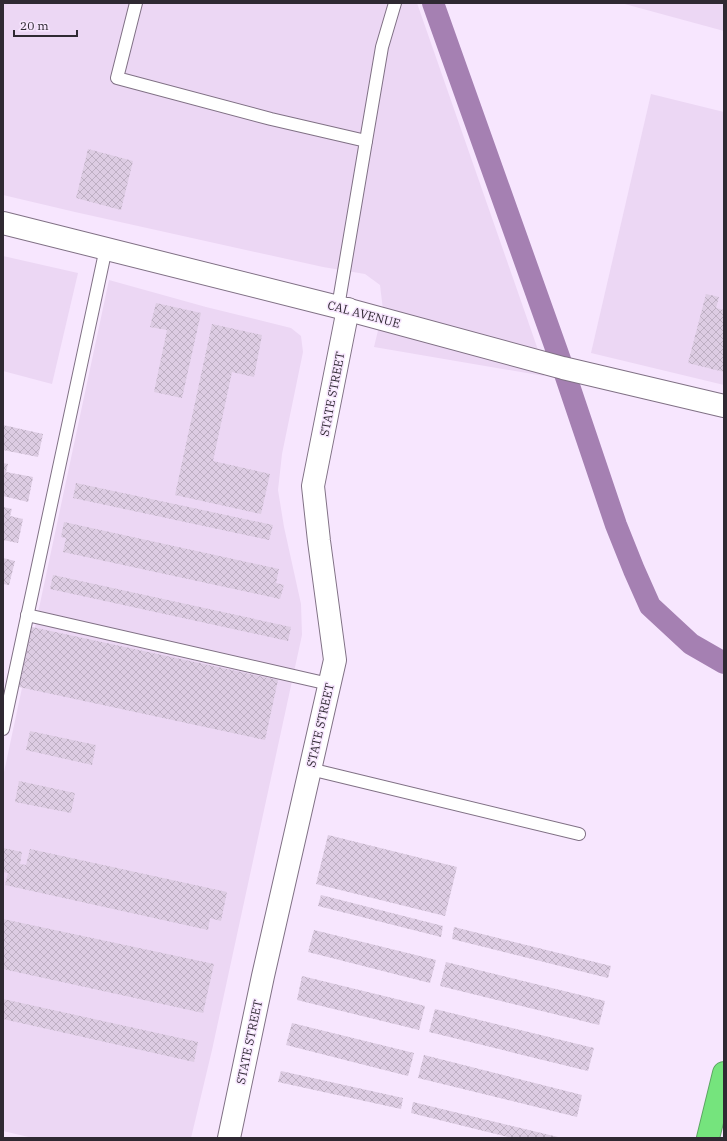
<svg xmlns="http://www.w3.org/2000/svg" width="727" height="1141" font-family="'IBM Plex Serif',serif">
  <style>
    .built { fill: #ecd7f4 }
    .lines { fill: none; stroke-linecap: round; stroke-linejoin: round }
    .canal { stroke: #a580b2; stroke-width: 22 }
    .building { fill: url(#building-cross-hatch) }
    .service-casing { stroke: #807185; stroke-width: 14 }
    .minor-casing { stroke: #807185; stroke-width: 24 }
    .motorway-casing { stroke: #5ca363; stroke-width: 24 }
    .service { stroke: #fff; stroke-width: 12 }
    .minor { stroke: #fff; stroke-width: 22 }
    .motorway { stroke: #75e47d; stroke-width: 22 }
    .labels { text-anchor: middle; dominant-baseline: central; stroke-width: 3; stroke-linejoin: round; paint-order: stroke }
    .street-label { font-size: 12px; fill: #2f2932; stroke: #f7e6fe }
  </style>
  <defs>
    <pattern id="building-cross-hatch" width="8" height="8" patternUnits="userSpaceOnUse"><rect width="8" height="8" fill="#ddcce3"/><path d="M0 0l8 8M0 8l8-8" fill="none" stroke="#beafc3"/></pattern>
  </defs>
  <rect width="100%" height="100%" fill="#f7e6fe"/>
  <g class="built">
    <path d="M3,3H417L537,347L544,376L374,347L383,310L380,285L365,274L323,267L75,212L3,195Z"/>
    <path d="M621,3H724V31Z"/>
    <path d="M651,94L724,112V385L591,353Z"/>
    <path d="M3,256L78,273L52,384L3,371Z"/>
    <path d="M109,280L206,307L291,328L301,336L303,352L282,454L278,490L284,527L301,604L302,635L212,1050L191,1138H33L3,1131V777Z"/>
  </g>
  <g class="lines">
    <path class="canal" d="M433,3L563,368L616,525L634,570L650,606L691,644L724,663"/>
  </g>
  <g class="building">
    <path d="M88,149L133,161L121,210L76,198Z"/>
    <path d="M706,294L719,297L716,308L724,310V372L688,363Z"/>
    <path d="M156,303L201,313L182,398L154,392L167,330L150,327Z"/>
    <path d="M212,324L262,335L254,377L232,372L213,461L270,474L261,514L175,495Z"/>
    <path d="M3,425L43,434L38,457L3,450Z"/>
    <path d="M3,463L8,464L6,472L33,477L28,502L3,496Z"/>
    <path d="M76,483L273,525L269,540L73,498Z"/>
    <path d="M3,507L12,509L10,516L23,519L18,543L3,540Z"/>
    <path d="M64,522L279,569L276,583L284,585L280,599L63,552L66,538L61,537Z"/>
    <path d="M3,558L15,561L9,585L3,584Z"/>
    <path d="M53,575L291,627L288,641L50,589Z"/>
    <path d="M32,627L278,680L265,740L19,687Z"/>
    <path d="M30,731L96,745L92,765L26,750Z"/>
    <path d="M19,781L75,793L71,813L15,802Z"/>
    <path d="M328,835L457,867L445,916L316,884Z"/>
    <path d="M3,848L22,852L20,864L26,865L30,849L227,892L221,921L210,918L208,930L5,885L8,873L3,872Z"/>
    <path d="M321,895L443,926L441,937L318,906Z"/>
    <path d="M3,919L214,964L203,1013L3,969Z"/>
    <path d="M454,927L611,966L608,978L452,939Z"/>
    <path d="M314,930L436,960L430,983L308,952Z"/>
    <path d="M446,962L605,1001L599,1025L440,986Z"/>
    <path d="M302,976L425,1006L419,1030L297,1000Z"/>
    <path d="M3,999L198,1042L194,1062L3,1019Z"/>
    <path d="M435,1009L594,1048L588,1071L429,1032Z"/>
    <path d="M292,1023L414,1053L408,1076L286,1045Z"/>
    <path d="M424,1055L582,1095L577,1117L418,1078Z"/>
    <path d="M281,1071L403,1098L401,1109L278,1082Z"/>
    <path d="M413,1102L558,1137V1138H512L411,1113Z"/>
  </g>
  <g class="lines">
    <defs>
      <g id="service">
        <path d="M136,3L117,78L271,119L366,141L338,307"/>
        <path d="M366,141L382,47L395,3"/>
        <path d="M27,615L329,684"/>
        <path d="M3,729L106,248"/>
        <path d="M310,769L579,834"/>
      </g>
      <g id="minor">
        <path d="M3,223L338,307L563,368L724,406"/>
        <path d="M229,1138L263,976L335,660L319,541L313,486L348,309"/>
      </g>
      <path id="motorway" d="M708,1138L724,1073"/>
    </defs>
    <use href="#service" class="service-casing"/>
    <use href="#minor" class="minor-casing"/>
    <use href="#motorway" class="motorway-casing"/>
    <use href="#service" class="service"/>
    <use href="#minor" class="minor"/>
    <use href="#motorway" class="motorway"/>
  </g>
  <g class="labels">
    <g class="street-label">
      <text transform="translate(364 314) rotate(15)">CAL AVENUE</text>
      <text transform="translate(332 394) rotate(-79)">STATE STREET</text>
      <text transform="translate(320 725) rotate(-77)">STATE STREET</text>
      <text transform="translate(249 1042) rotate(-78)">STATE STREET</text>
    </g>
  </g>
  <rect width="727" height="1141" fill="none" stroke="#2f2932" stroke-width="8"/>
  <path d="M14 30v6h63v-6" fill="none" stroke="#2f2932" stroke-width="2"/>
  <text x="20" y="30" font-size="12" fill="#2f2932" stroke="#f7e6fe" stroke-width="3" paint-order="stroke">20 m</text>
</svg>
